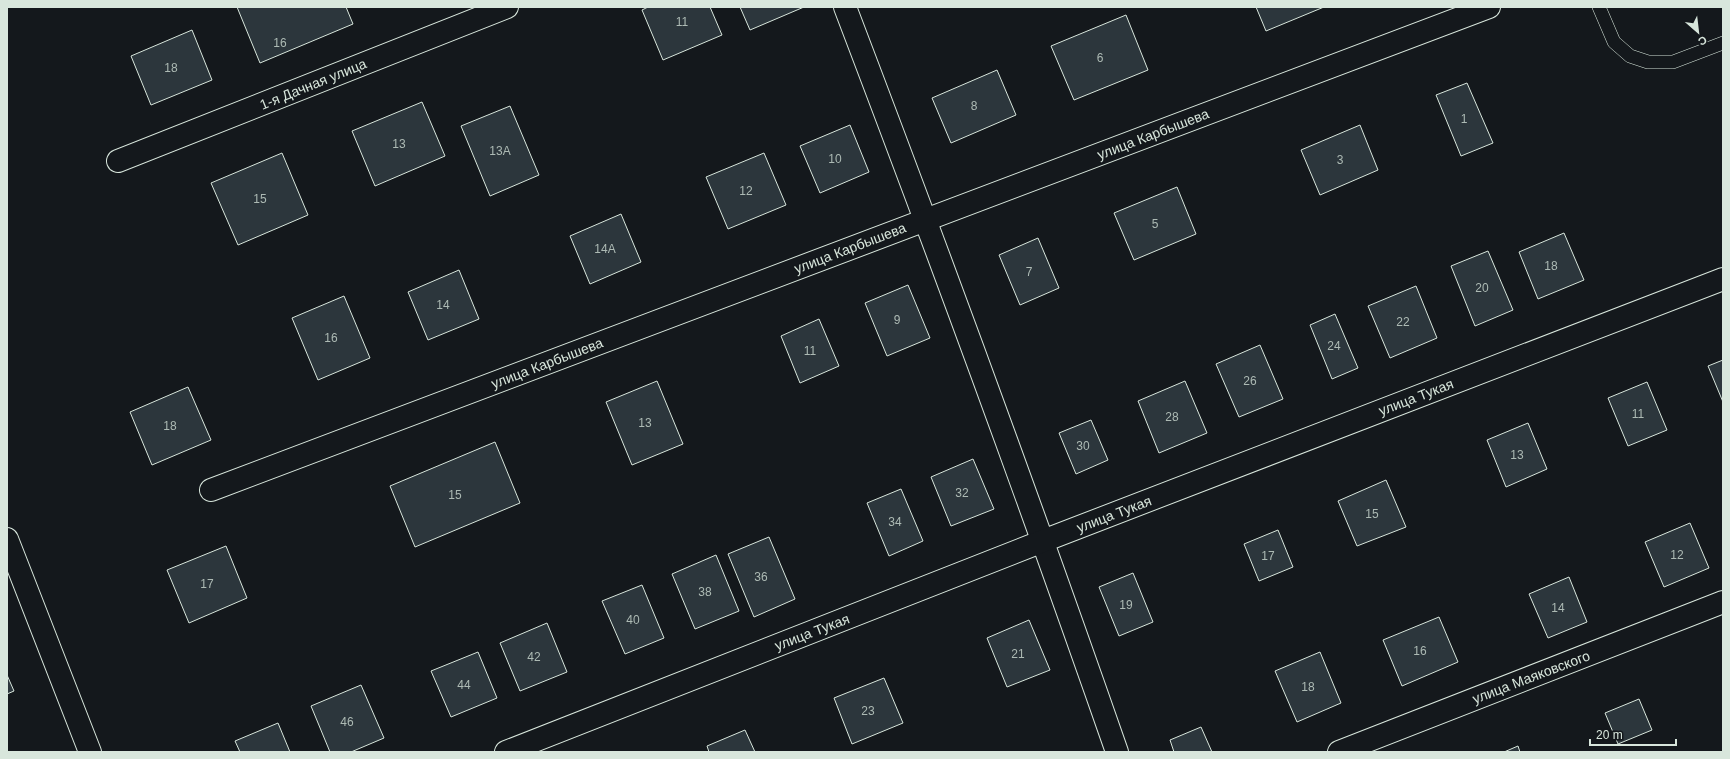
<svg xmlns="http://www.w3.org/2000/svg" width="1730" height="759" font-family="Arial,sans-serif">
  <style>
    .building { fill: #2c363c; stroke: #d8e6dc }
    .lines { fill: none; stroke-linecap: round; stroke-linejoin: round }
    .service-casing { stroke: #d8e6dc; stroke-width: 14 }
    .minor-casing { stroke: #d8e6dc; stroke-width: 24 }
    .service { stroke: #14181c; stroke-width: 13 }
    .minor { stroke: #14181c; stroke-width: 22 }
    .labels { text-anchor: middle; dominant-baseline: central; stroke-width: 3; stroke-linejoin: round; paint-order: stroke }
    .number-label { font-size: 12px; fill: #adbab4 }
    .street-label { font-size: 14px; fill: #d8e6dc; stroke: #14181c }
  </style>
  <rect width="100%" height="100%" fill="#14181c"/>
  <g class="building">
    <path d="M237,7H346L353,24L260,63Z"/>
    <path d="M648,7H710L722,35L663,60L642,10Z"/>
    <path d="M740,7H804L750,30Z"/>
    <path d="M1256,7H1324L1266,31Z"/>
    <path d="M1126,15L1148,70L1074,100L1051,46Z"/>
    <path d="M192,30L212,80L151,105L131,56Z"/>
    <path d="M997,70L1016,115L951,143L932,98Z"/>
    <path d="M1467,83L1493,143L1461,156L1436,95Z"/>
    <path d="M422,102L445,156L375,186L352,131Z"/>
    <path d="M510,106L539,175L490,196L461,126Z"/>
    <path d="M850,125L869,172L820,193L800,146Z"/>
    <path d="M1360,125L1378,170L1320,195L1301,150Z"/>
    <path d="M282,153L308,215L238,245L211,183Z"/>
    <path d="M764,153L786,205L728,229L706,177Z"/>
    <path d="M1177,187L1196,234L1134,260L1114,213Z"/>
    <path d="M621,214L641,262L590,284L570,236Z"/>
    <path d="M1564,233L1584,280L1538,299L1519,252Z"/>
    <path d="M1038,238L1059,288L1020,305L999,255Z"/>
    <path d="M1488,251L1513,310L1475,326L1451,266Z"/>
    <path d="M459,270L479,319L428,340L408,292Z"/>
    <path d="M908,285L930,338L887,356L865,303Z"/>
    <path d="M1416,286L1437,338L1390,358L1368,306Z"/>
    <path d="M344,296L370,358L318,380L292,318Z"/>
    <path d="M1335,314L1358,368L1332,379L1310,325Z"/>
    <path d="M819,319L839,366L800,383L781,336Z"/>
    <path d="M1260,345L1283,399L1239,417L1216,364Z"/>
    <path d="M1723,360V402L1708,366Z"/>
    <path d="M657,381L683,444L632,465L606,402Z"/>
    <path d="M1185,381L1207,433L1159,453L1138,401Z"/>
    <path d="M1647,382L1667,430L1628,446L1608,398Z"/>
    <path d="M188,387L211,440L152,465L130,412Z"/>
    <path d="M1091,420L1108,460L1076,474L1059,433Z"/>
    <path d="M1528,423L1547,469L1506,487L1487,440Z"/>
    <path d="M495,442L520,503L415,547L390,486Z"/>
    <path d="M973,459L994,509L951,526L931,477Z"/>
    <path d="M1386,480L1406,527L1357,546L1338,501Z"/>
    <path d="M901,489L923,541L889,556L867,503Z"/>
    <path d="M1690,523L1709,568L1664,587L1645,542Z"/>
    <path d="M1278,530L1293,567L1259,581L1244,544Z"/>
    <path d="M769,537L795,599L754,617L728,554Z"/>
    <path d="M226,546L247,598L189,623L167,570Z"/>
    <path d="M716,555L739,611L695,629L672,574Z"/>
    <path d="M1133,573L1153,622L1119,636L1099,587Z"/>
    <path d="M1569,577L1587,622L1548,638L1529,594Z"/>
    <path d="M642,585L664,638L625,654L602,601Z"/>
    <path d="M1439,617L1458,662L1402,686L1383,640Z"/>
    <path d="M1029,620L1050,670L1007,687L987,638Z"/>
    <path d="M547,623L567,672L520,691L500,643Z"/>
    <path d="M478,652L497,698L451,717L431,671Z"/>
    <path d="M1320,652L1341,703L1297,722L1275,671Z"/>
    <path d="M7,675L14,691L7,694Z"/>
    <path d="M884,678L903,723L852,744L834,698Z"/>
    <path d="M361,685L384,738L351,752H330L311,706Z"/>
    <path d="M1639,699L1652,730L1618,744L1605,713Z"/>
    <path d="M278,723L290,752H240L235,741Z"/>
    <path d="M1201,727L1212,752H1174L1170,740Z"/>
    <path d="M745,730L755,752H709L707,746Z"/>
    <path d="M1518,746L1520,752H1504Z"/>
  </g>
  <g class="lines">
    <defs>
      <path id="service" d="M1599,7L1614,42L1630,56L1648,62H1673L1723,43"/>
      <g id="minor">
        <path d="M845,7C939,254 1030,502 1117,752"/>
        <path d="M118,161L507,7"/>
        <path d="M211,490L1489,7"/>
        <path d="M7,539L90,752"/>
        <path d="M506,752L1043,541L1723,279"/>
        <path d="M1339,752L1723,602"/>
      </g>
    </defs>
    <use href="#service" class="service-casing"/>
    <use href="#minor" class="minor-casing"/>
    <use href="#service" class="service"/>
    <use href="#minor" class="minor"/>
  </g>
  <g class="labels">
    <g class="number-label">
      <text x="682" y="22">11</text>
      <text x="280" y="43">16</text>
      <text x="1100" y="58">6</text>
      <text x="171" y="68">18</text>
      <text x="974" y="106">8</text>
      <text x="1464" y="119">1</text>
      <text x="399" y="144">13</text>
      <text x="500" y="151">13А</text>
      <text x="835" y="159">10</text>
      <text x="1340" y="160">3</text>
      <text x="746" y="191">12</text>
      <text x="260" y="199">15</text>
      <text x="1155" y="224">5</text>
      <text x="605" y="249">14А</text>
      <text x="1551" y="266">18</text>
      <text x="1029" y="272">7</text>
      <text x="1482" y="288">20</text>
      <text x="443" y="305">14</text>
      <text x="897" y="320">9</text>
      <text x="1403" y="322">22</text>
      <text x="331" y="338">16</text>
      <text x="1334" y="346">24</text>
      <text x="810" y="351">11</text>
      <text x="1250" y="381">26</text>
      <text x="1638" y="414">11</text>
      <text x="1172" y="417">28</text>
      <text x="645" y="423">13</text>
      <text x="170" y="426">18</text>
      <text x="1083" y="446">30</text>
      <text x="1517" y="455">13</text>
      <text x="962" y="493">32</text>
      <text x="455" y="495">15</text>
      <text x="1372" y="514">15</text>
      <text x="895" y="522">34</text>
      <text x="1677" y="555">12</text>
      <text x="1268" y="556">17</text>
      <text x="761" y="577">36</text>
      <text x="207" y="584">17</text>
      <text x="705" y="592">38</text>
      <text x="1126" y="605">19</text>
      <text x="1558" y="608">14</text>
      <text x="633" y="620">40</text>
      <text x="1420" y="651">16</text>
      <text x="1018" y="654">21</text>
      <text x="534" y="657">42</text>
      <text x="464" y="685">44</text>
      <text x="1308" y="687">18</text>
      <text x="868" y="711">23</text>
      <text x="347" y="722">46</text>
    </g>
    <g class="street-label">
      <text transform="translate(313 84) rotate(-22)">1-я Дачная улица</text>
      <text transform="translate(1153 134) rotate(-21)">улица Карбышева</text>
      <text transform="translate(850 248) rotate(-21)">улица Карбышева</text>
      <text transform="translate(547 363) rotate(-21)">улица Карбышева</text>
      <text transform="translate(1416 397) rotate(-21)">улица Тукая</text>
      <text transform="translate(1114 514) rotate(-21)">улица Тукая</text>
      <text transform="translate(812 632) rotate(-21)">улица Тукая</text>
      <text transform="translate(1531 677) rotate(-21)">улица Маяковского</text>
    </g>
  </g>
  <rect width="1730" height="759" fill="none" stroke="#d8e6dc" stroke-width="16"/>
  <g transform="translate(1698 32) rotate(152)" stroke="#14181c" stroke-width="3" paint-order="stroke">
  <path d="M0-3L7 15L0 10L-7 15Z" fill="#d8e6dc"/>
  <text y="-6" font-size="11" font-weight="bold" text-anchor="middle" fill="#d8e6dc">С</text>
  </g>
  <path d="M1590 739v6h86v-6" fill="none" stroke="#d8e6dc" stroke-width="2"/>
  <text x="1596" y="739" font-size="12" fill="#d8e6dc" stroke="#14181c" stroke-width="3" paint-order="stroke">20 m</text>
</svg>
